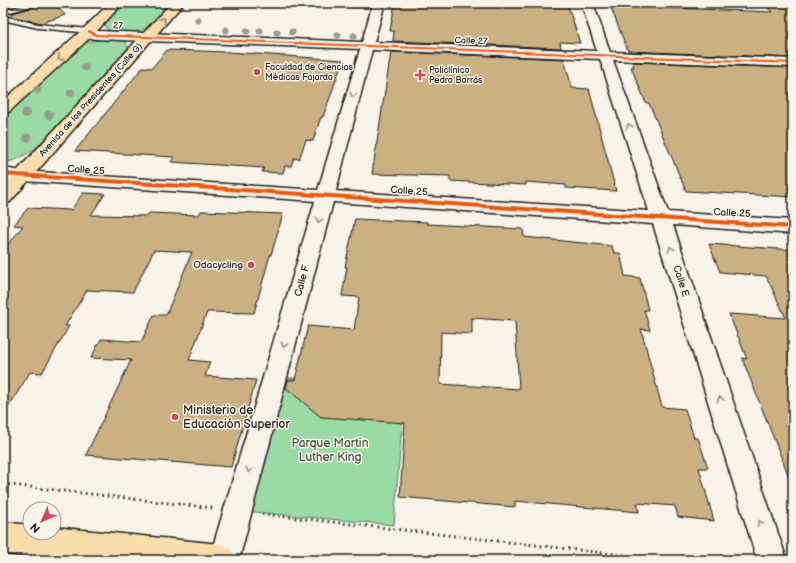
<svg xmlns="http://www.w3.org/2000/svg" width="796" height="563" font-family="'Balsamiq Sans',sans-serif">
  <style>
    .green { fill: #9adaa4; stroke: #5b7b60 }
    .building { fill: #cbb182; stroke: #1c1c1c; fill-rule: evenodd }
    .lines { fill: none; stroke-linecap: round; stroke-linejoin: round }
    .lane-casing { stroke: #1c1c1c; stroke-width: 3 }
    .street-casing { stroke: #1c1c1c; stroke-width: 3 }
    .secondary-casing { stroke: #1c1c1c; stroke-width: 3 }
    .primary-casing { stroke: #1c1c1c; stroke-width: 3 }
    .path { stroke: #1c1c1c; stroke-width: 3; stroke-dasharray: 1.5 4; stroke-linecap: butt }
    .lane { fill: #f7f3e8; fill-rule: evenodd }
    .street { fill: #f7f3e8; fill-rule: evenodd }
    .secondary { fill: #f7f3e8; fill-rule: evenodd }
    .primary { fill: #fbddab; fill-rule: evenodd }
    .cycleway-casing { stroke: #f7f3e8; stroke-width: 2 }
    .cycleway { fill: #e8590c; fill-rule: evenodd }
    .tree { fill: #939c8e }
    .oneway { stroke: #97866b }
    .oneway2 { stroke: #94928c }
    .poi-dot { fill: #d1495b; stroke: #f7f3e8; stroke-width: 1.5 }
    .labels { text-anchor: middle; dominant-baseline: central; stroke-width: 3; stroke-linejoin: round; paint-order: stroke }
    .far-street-label { font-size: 9px; fill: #1c1c1c; stroke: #f7f3e8 }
    .far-poi-label { font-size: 9px; fill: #1c1c1c; stroke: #f7f3e8; text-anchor: start }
    .street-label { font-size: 10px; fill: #1c1c1c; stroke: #f7f3e8 }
    .poi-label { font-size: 10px; fill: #1c1c1c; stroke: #f7f3e8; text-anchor: end }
    .near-poi-label { font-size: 12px; fill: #1c1c1c; stroke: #f7f3e8; text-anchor: start }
    .near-park-label { font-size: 12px; fill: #425545; stroke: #f7f3e8 }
  </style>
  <rect width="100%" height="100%" fill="#f7f3e8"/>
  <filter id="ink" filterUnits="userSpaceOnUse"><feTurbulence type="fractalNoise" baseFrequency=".025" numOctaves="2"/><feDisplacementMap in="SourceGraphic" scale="8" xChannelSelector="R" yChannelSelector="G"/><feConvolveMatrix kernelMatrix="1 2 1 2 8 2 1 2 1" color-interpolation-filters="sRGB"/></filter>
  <g filter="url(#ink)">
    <g class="green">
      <path d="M126,3H172C165,10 158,20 150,26C139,33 115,37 105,27V23Z"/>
      <path d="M223,3H367L366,8Z"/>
      <path d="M101,39C109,39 126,37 128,47L126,50L36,148L18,159L3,164V116L78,47L84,43Z"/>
      <path d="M277,377L405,386L394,525L242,511Z"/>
    </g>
    <g class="building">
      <path d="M45,3H54L65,15L42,23L13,17L10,14Z"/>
      <path d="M395,3H470V5L502,6V3H567L580,43L560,42L561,48L393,41L394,31H390Z"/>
      <path d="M609,3H646L647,7L772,12L764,3H793V58L628,51Z"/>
      <path d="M167,50L228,52L343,60L323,117H321L313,141L306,140L299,159L294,158L291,166H285L283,173L262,172L264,168L171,162L174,157L75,151L143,67L152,68Z"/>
      <path d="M391,52L564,59L572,88L589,89L616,191L566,188V185L526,182V185L450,181V176L372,174Z"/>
      <path d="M632,62L793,68V197L686,191L649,103H646L631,67H634Z"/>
      <path d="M83,193L105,194L91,215L147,216L149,213L199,215L201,211L283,214L271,255H270L254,313L207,312L189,360L210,362L205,376L256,380L231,467L86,455L131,360L91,358L101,339L141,342L154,315H166L192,252L154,250L133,292L87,290L65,326H69L42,373L30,372L3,416V251L23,226L14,225L28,208L71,210Z"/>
      <path d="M355,219L427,222V224L523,229L524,237L612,246L614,253H620L625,276L640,278L648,310H644L650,330L641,329L662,407L685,409L694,438H698L708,468H699L714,521L678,517L675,506L637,503L639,512L515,501V507L400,497L405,423L321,417L286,388L288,380H295L308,326L354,330L359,297L342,296L347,267H345ZM472,318L515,321L519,389L440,384L441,332L472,334Z"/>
      <path d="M709,244L793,250V487L742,358L747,359L729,314L786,318L766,276L720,272Z"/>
    </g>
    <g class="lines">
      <defs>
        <g id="lane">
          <path d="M34,3H44L3,14V10Z"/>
          <path d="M3,16L38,24L89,29L92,31L89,33L38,28L3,20Z"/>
        </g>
        <path id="street" d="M373,3H385L374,42L597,51L581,3H593L610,52L793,59V67L613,60L668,212L793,220V234L673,225L787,560H757L653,224L333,202L239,560H209L315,201L23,181L17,180L14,176L17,172L23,171L318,190L360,49L95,39L91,38L83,31L85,28L89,27L98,31L362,42ZM372,50L600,59L649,211L336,191Z"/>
        <path id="secondary" d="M3,168L29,172L32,176L29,180L23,182L3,180Z"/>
        <g id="primary">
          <path d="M110,3H123L94,34L9,112L3,114V101L84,28Z"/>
          <path d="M171,3H184L10,202L3,204V186Z"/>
          <path d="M3,522L30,525V533H54V527L220,544L231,549L236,560H65L3,554Z"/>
        </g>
      </defs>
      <use href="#lane" class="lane-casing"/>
      <use href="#street" class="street-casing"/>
      <use href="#secondary" class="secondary-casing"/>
      <use href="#primary" class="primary-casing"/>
      <g class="path">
        <path d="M3,484L213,508"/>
        <path d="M262,514L666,560"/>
      </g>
      <use href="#lane" class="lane"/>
      <use href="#street" class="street"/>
      <use href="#secondary" class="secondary"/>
      <use href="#primary" class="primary"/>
      <defs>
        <g id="cycleway">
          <path d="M88,30H90L96,34L793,62V64L95,36L88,32Z"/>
          <path d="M3,172L793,225V229L3,176Z"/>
        </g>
      </defs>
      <use href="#cycleway" class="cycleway-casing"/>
      <use href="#cycleway" class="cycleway"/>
    </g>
    <g class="tree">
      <circle cx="198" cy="20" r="3.5"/>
      <circle cx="226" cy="30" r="3.5"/>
      <circle cx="247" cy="31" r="3.5"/>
      <circle cx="260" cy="31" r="3.5"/>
      <circle cx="277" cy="32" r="3.5"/>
      <circle cx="292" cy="32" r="3.5"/>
      <circle cx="338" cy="35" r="3.5"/>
      <circle cx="354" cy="36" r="3.5"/>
      <circle cx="85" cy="67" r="4"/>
      <circle cx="37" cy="90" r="4"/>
      <circle cx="71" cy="93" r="4"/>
      <circle cx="26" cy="113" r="4.5"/>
      <circle cx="49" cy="115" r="4.5"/>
      <circle cx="27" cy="138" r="4.5"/>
    </g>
    <defs><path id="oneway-chevron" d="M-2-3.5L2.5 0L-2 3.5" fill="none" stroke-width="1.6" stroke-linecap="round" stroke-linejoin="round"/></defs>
    <g class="oneway">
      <use href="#oneway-chevron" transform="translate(163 20) rotate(-49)"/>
      <use href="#oneway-chevron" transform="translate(60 58) rotate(139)"/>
    </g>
    <g class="oneway2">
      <use href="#oneway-chevron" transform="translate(353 95) rotate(105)"/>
      <use href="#oneway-chevron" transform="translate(629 126) rotate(-109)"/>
      <use href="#oneway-chevron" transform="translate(319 220) rotate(105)"/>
      <use href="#oneway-chevron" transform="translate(671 249) rotate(-108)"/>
      <use href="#oneway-chevron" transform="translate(284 345) rotate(105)"/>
      <use href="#oneway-chevron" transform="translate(720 399) rotate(-108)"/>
      <use href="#oneway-chevron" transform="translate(249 470) rotate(105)"/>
      <use href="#oneway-chevron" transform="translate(760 523) rotate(-108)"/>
    </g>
  </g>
  <g class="poi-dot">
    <circle cx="257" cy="72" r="4"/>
    <path d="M418 69h4v4h4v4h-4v4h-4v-4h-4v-4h4z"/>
    <circle cx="251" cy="265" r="4"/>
    <circle cx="175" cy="417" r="4"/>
  </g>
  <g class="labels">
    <g class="far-street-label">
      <text transform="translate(118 26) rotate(2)">27</text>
      <text transform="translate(471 41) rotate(2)">Calle 27</text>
      <text transform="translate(91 100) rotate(-48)">Avenida de los Presidentes (Calle G)</text>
    </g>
    <g class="far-poi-label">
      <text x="265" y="67">Faculdad de Ciencias<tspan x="265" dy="10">Médicas Fajardo</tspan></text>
      <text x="429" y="70">Policlínico<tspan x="429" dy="10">Pedro Borrás</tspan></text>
    </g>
    <g class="street-label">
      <text transform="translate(86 170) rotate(4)">Calle 25</text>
      <text transform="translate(409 191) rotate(4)">Calle 25</text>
      <text transform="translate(732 213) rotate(3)">Calle 25</text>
      <text transform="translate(302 281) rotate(-75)">Calle F</text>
      <text transform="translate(681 281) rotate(72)">Calle E</text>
    </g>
    <g class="poi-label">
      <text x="243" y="265">Odacycling</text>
    </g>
    <g class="near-poi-label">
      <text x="183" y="410">Ministerio de<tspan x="183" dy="14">Educación Superior</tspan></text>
    </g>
    <g class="near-park-label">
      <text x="330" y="443">Parque Martin<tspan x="330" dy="14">Luther King</tspan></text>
    </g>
  </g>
  <rect width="796" height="563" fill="none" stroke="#f7f3e8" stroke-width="16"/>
  <rect x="8" y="8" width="780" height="547" fill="none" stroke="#1c1c1c" stroke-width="1.5" filter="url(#ink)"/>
  <g transform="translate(42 521) rotate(225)"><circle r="19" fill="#f7f3e8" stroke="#9f9d96"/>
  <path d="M0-3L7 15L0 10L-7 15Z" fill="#d1495b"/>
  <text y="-6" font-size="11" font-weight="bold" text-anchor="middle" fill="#1c1c1c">N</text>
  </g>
</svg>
